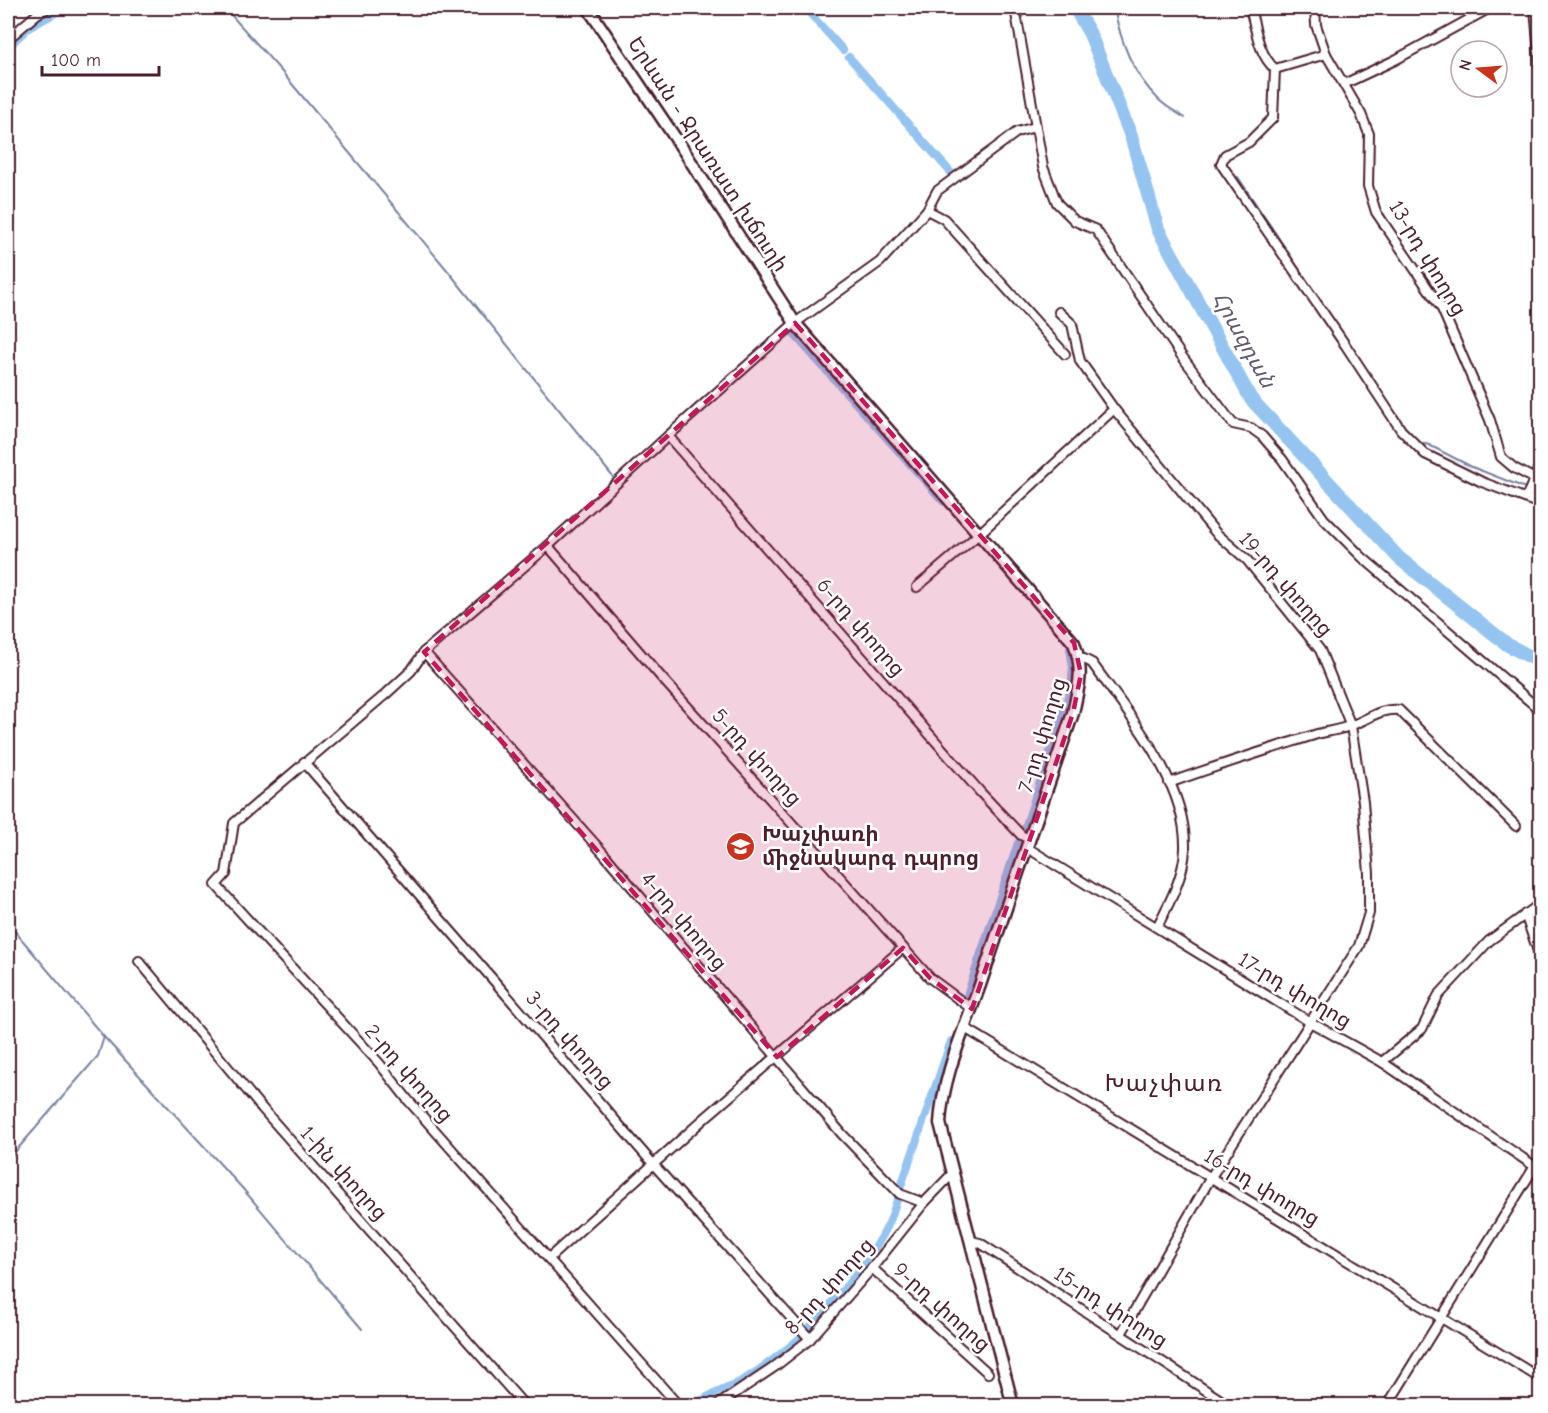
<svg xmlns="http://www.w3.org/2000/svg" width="1548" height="1413" font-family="'Comic Neue','Noto Sans Armenian',sans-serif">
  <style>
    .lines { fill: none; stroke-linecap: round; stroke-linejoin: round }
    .stream { stroke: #7882a1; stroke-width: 2 }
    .canal { stroke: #96c4f0; stroke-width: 8 }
    .river { stroke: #96c4f0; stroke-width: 14 }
    .minor-casing { stroke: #4a1f2b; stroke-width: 12 }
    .secondary-casing { stroke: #4a1f2b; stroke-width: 15 }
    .minor { stroke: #fff; stroke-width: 8 }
    .secondary { stroke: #fff; stroke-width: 10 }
    .marked { fill: #c2185b; fill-opacity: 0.2; stroke: #c2185b; stroke-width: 4.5; stroke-dasharray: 12 8; stroke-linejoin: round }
    .labels { text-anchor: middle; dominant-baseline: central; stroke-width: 5; stroke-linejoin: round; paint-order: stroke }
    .street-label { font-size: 21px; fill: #4a1f2b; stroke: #fff }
    .poi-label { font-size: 21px; font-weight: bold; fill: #4a1f2b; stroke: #fff; text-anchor: start }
    .water-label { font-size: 22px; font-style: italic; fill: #655970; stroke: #fff }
    .quarter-label { font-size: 24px; letter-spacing: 1.5px; fill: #4a1f2b; stroke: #fff }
  </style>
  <rect width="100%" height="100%" fill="#fff"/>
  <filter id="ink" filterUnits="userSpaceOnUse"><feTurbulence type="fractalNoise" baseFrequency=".0167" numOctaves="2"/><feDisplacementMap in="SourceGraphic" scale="12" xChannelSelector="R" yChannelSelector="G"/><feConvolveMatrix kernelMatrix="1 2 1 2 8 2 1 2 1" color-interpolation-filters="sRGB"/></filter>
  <g filter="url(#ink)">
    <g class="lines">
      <g class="stream">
        <path d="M225,8L282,72L448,271L613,477"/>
        <path d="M595,8L648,88"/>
        <path d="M1114,8C1121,42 1132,73 1158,99C1166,107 1176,112 1185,118"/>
        <path d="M1238,177L1343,335"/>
        <path d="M735,220L796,313"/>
        <path d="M1369,374L1410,434"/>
        <path d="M1415,441L1429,445L1472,467L1528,489"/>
        <path d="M1535,491L1540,493"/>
        <path d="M8,923L104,1037L243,1189L362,1329"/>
        <path d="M8,1160L98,1056L104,1037"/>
      </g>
      <g class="canal">
        <path d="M805,8L843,50"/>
        <path d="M8,47L27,29L64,8"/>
        <path d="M849,57L953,175"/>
        <path d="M793,333L943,501"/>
        <path d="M1025,828L1071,688L1073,667L1070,649"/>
        <path d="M967,995L1018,843"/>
        <path d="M900,1189L951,1041"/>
        <path d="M807,1330C835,1299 870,1263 888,1225C892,1217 894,1207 898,1198"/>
        <path d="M693,1406C705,1396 717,1393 730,1387C756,1374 778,1356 800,1338"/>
      </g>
      <path class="river" d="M1075,8L1090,34L1131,136L1158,229L1251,399L1399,558L1508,645L1540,662"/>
      <defs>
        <g id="minor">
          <path d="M1015,8L1043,167L1057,203L1075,221L1096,230L1181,355L1233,424L1251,428L1262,436L1282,459L1324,519L1362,557L1540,710"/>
          <path d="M1250,8C1256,29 1258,54 1275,69"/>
          <path d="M1315,8L1316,25L1326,54L1361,114L1369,134L1368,186L1376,212L1442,309L1490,420L1501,457L1514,468L1533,478"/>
          <path d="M1535,8L1540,68"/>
          <path d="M8,39L37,14L48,8"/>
          <path d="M1326,54L1275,69L1273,118L1249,142L1225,155L1221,164L1346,346L1401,430L1425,454L1482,482L1540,504"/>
          <path d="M1344,84L1395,60L1490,8"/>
          <path d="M927,210L944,219L1065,354"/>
          <path d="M1059,312L1072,324L1080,361L1114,409L1216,533L1247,560L1320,650L1351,726L1363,802L1369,873V913L1359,946L1211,1177L1121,1334"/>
          <path d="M668,436L981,793L1021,835L1029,839"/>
          <path d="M1526,498L1540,465"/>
          <path d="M548,546L661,677L930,978L972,1009"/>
          <path d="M917,587L979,534L1114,409"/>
          <path d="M424,652L604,854L842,1134L900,1194L924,1203"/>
          <path d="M1078,656L1092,663C1129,715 1187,782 1185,849C1184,876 1169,904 1157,927"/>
          <path d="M304,762L654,1165L810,1339"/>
          <path d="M1169,783C1218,765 1267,750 1317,734C1328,731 1341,730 1352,725C1369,719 1380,708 1399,710L1516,826"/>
          <path d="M1026,847L1310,1022L1382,1062L1540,1170"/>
          <path d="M1525,914L1540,957"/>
          <path d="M139,961L260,1106L525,1406"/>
          <path d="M965,1028L1540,1378"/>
          <path d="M1382,1062L1422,1029L1438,996L1489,941L1540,904"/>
          <path d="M971,1241L980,1243L1230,1406"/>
          <path d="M549,1258L706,1117L903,948"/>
          <path d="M872,1268L988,1373"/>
          <path d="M679,1406L408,1100L379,1063L216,885L226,874L234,823L386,694L411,671L424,652L548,546L668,436L795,323L880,262L927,210L937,191L1017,132L1035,127"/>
          <path d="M716,1406L773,1368L810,1339L872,1268L924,1203L953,1173"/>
          <path d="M1387,1406L1535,1166"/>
        </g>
        <path id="secondary" d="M588,8L684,151L795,323L1074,643C1084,671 1079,685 1073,713C1042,803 1011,892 981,982C965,1029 943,1073 940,1123L1013,1406"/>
      </defs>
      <use href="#minor" class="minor-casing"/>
      <use href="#secondary" class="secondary-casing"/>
      <use href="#minor" class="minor"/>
      <use href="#secondary" class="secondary"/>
    </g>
  </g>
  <path class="marked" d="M795,323L1074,643L1081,674L1073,713L972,1009L930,978L903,948L777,1057L424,652Z"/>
  <defs>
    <symbol id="school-disc" viewBox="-11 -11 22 22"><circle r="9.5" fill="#c8321e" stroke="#fff"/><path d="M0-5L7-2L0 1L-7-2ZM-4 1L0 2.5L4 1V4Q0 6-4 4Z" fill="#fff"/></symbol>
  </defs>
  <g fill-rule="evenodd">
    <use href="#school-disc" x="724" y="830" width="33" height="33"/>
  </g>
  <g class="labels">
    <g class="street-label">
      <text transform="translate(708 154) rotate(57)">Երևան - Ջրառատ խճուղի</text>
      <text transform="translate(1428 258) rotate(59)">13-րդ փողոց</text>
      <text transform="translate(1286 584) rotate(49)">19-րդ փողոց</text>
      <text transform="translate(861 627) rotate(49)">6-րդ փողոց</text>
      <text transform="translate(1042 735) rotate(-73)">7-րդ փողոց</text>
      <text transform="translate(757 757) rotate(48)">5-րդ փողոց</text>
      <text transform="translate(684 921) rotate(50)">4-րդ փողոց</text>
      <text transform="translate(1295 990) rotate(31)">17-րդ փողոց</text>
      <text transform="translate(570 1040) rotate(49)">3-րդ փողոց</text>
      <text transform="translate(409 1073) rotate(49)">2-րդ փողոց</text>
      <text transform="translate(344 1173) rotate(48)">1-ին փողոց</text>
      <text transform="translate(1262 1187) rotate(31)">16-րդ փողոց</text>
      <text transform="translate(829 1286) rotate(-48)">8-րդ փողոց</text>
      <text transform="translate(942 1307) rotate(42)">9-րդ փողոց</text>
      <text transform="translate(1111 1307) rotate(33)">15-րդ փողոց</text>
    </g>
    <g class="poi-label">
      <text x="762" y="834">Խաչփառի<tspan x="762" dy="24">միջնակարգ դպրոց</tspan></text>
    </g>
    <g class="water-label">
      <text transform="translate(1244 340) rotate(61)">Հրազդան</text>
    </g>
    <g class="quarter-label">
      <text x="1164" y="1083">Խաչփառ</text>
    </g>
  </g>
  <rect width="1548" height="1413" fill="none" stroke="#fff" stroke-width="30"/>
  <rect x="15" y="15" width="1518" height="1383" fill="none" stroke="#4a1f2b" stroke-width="2" filter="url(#ink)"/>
  <g transform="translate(1479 69) rotate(286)"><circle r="28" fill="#ffffff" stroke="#b7a5aa" stroke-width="1.5"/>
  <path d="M0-4.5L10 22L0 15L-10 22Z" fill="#c8321e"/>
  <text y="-9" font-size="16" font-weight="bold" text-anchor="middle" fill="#4a1f2b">N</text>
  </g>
  <path d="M42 66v9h117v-9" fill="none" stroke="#4a1f2b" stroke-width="3"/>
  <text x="51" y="66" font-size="18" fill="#4a1f2b" stroke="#ffffff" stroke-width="4.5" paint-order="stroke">100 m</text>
</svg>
